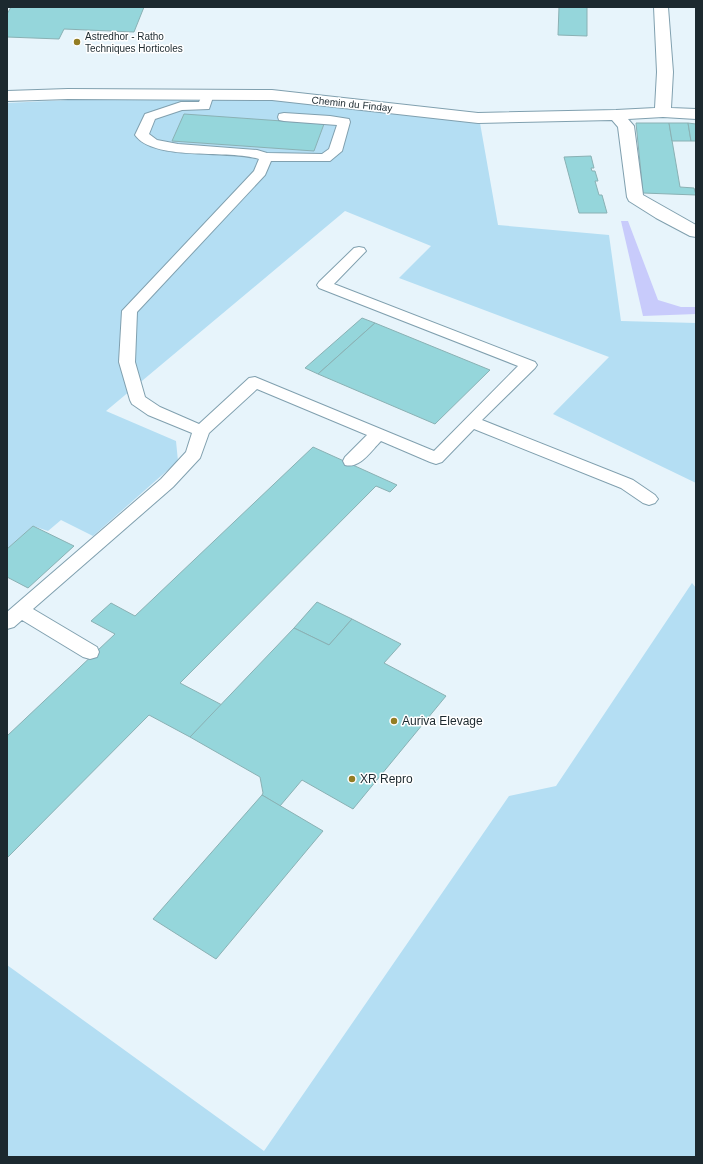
<svg xmlns="http://www.w3.org/2000/svg" width="703" height="1164" font-family="Arial,sans-serif">
  <style>
    .green { fill: #b4def3 }
    .water { fill: #c8cbfb }
    .building { fill: #95d6db; stroke: #8ab1b4 }
    .lines { fill: none; stroke-linecap: round; stroke-linejoin: round }
    .lane-casing { stroke: #80a0af; stroke-width: 2 }
    .street-casing { stroke: #80a0af; stroke-width: 2 }
    .lane { fill: #fff; fill-rule: evenodd }
    .street { fill: #fff; fill-rule: evenodd }
    .poi-dot { fill: #937d24; stroke: #fff; stroke-width: 1.5 }
    .labels { text-anchor: middle; dominant-baseline: central; stroke-width: 3; stroke-linejoin: round; paint-order: stroke }
    .far-poi-label { font-size: 10px; fill: #1c292f; stroke: #fff; text-anchor: start }
    .far-street-label { font-size: 10px; fill: #1c292f; stroke: #fff }
    .poi-label { font-size: 12px; fill: #1c292f; stroke: #fff; text-anchor: start }
  </style>
  <rect width="100%" height="100%" fill="#e7f4fb"/>
  <g class="green">
    <path d="M130,97L272,99L480,123L498,225L609,235L621,321L696,323V483L553,414L609,357L399,278L431,246L345,211L106,411L176,441L178,461L93,536L61,520L48,531L33,526L7,549V103Z"/>
    <path d="M692,583L696,588V1157H7V965L264,1151L509,796L556,786Z"/>
  </g>
  <path class="water" d="M621,221H628L658,300L681,307H696V314L643,316Z"/>
  <g class="building">
    <path d="M11,7H144L134,32L64,29L59,39L7,37V14Z"/>
    <path d="M559,7H587V36L558,35Z"/>
    <path d="M184,114L324,124L314,151L172,141Z"/>
    <path d="M636,123H669L680,187L694,188L696,195L643,193Z"/>
    <path d="M669,123H688L691,141H672Z"/>
    <path d="M688,123L696,124V141H691Z"/>
    <path d="M591,156L594,168H591L592,171H595L598,181H595L599,195H602L607,213H579L564,157Z"/>
    <path d="M362,318L375,323L318,374L305,368Z"/>
    <path d="M375,323L490,370L435,424L318,374Z"/>
    <path d="M313,447L397,485L390,492L376,486L180,683L222,705L190,737L149,715L7,858V736L115,634L91,621L111,603L135,616Z"/>
    <path d="M33,526L74,546L28,588L7,577V549Z"/>
    <path d="M317,602L352,619L329,645L294,628Z"/>
    <path d="M352,619L401,644L384,663L446,696L353,809L302,780L280,806L262,795L263,793L260,777L190,737L294,628L329,645Z"/>
    <path d="M262,795L323,831L216,959L153,919Z"/>
  </g>
  <g class="lines">
    <defs>
      <path id="lane" d="M208,90L212,91L214,94L209,109L182,110L155,119L149,134L157,140L178,144L257,150L267,153L322,154L329,149L337,125L284,121L279,120L278,117L279,114L284,113L330,116L349,119L350,122L342,151L330,161H271L265,175L137,312L135,362L145,397L160,407L199,424L249,378L255,377L434,451L518,366L319,288L317,285L319,282L354,248L359,247L364,248L366,251L334,284L535,362L537,365L535,368L482,420L633,480L655,495L658,499L655,503L649,505L643,503L621,488L474,429L442,462L436,464L430,462L381,441C371,451 360,469 345,465L343,461L345,457L367,435L257,389L209,433L200,458L173,487L33,609L97,647L99,652L97,657L90,659L83,657L22,620L14,627L7,629V612L161,479L186,452L192,433L148,415L132,404L130,400L119,362L122,311L254,171L259,159C229,149 154,162 135,135L145,114L181,102H199L204,91Z"/>
      <path id="street" d="M654,7H668L673,72L671,108L696,109V119L663,117L628,119L634,126L643,195L696,225V237L690,236L656,218L629,201L627,197L618,127L612,120L478,123L272,100L68,99L7,101V91L68,89L272,90L478,113L616,110L655,108L657,72Z"/>
    </defs>
    <use href="#lane" class="lane-casing"/>
    <use href="#street" class="street-casing"/>
    <use href="#lane" class="lane"/>
    <use href="#street" class="street"/>
  </g>
  <g class="poi-dot">
    <circle cx="77" cy="42" r="4"/>
    <circle cx="394" cy="721" r="4"/>
    <circle cx="352" cy="779" r="4"/>
  </g>
  <g class="labels">
    <g class="far-poi-label">
      <text x="85" y="36">Astredhor - Ratho<tspan x="85" dy="12">Techniques Horticoles</tspan></text>
    </g>
    <g class="far-street-label">
      <text transform="translate(352 104) rotate(6)">Chemin du Finday</text>
    </g>
    <g class="poi-label">
      <text x="402" y="721">Auriva Elevage</text>
      <text x="360" y="779">XR Repro</text>
    </g>
  </g>
  <rect width="703" height="1164" fill="none" stroke="#1c292f" stroke-width="16"/>
</svg>
